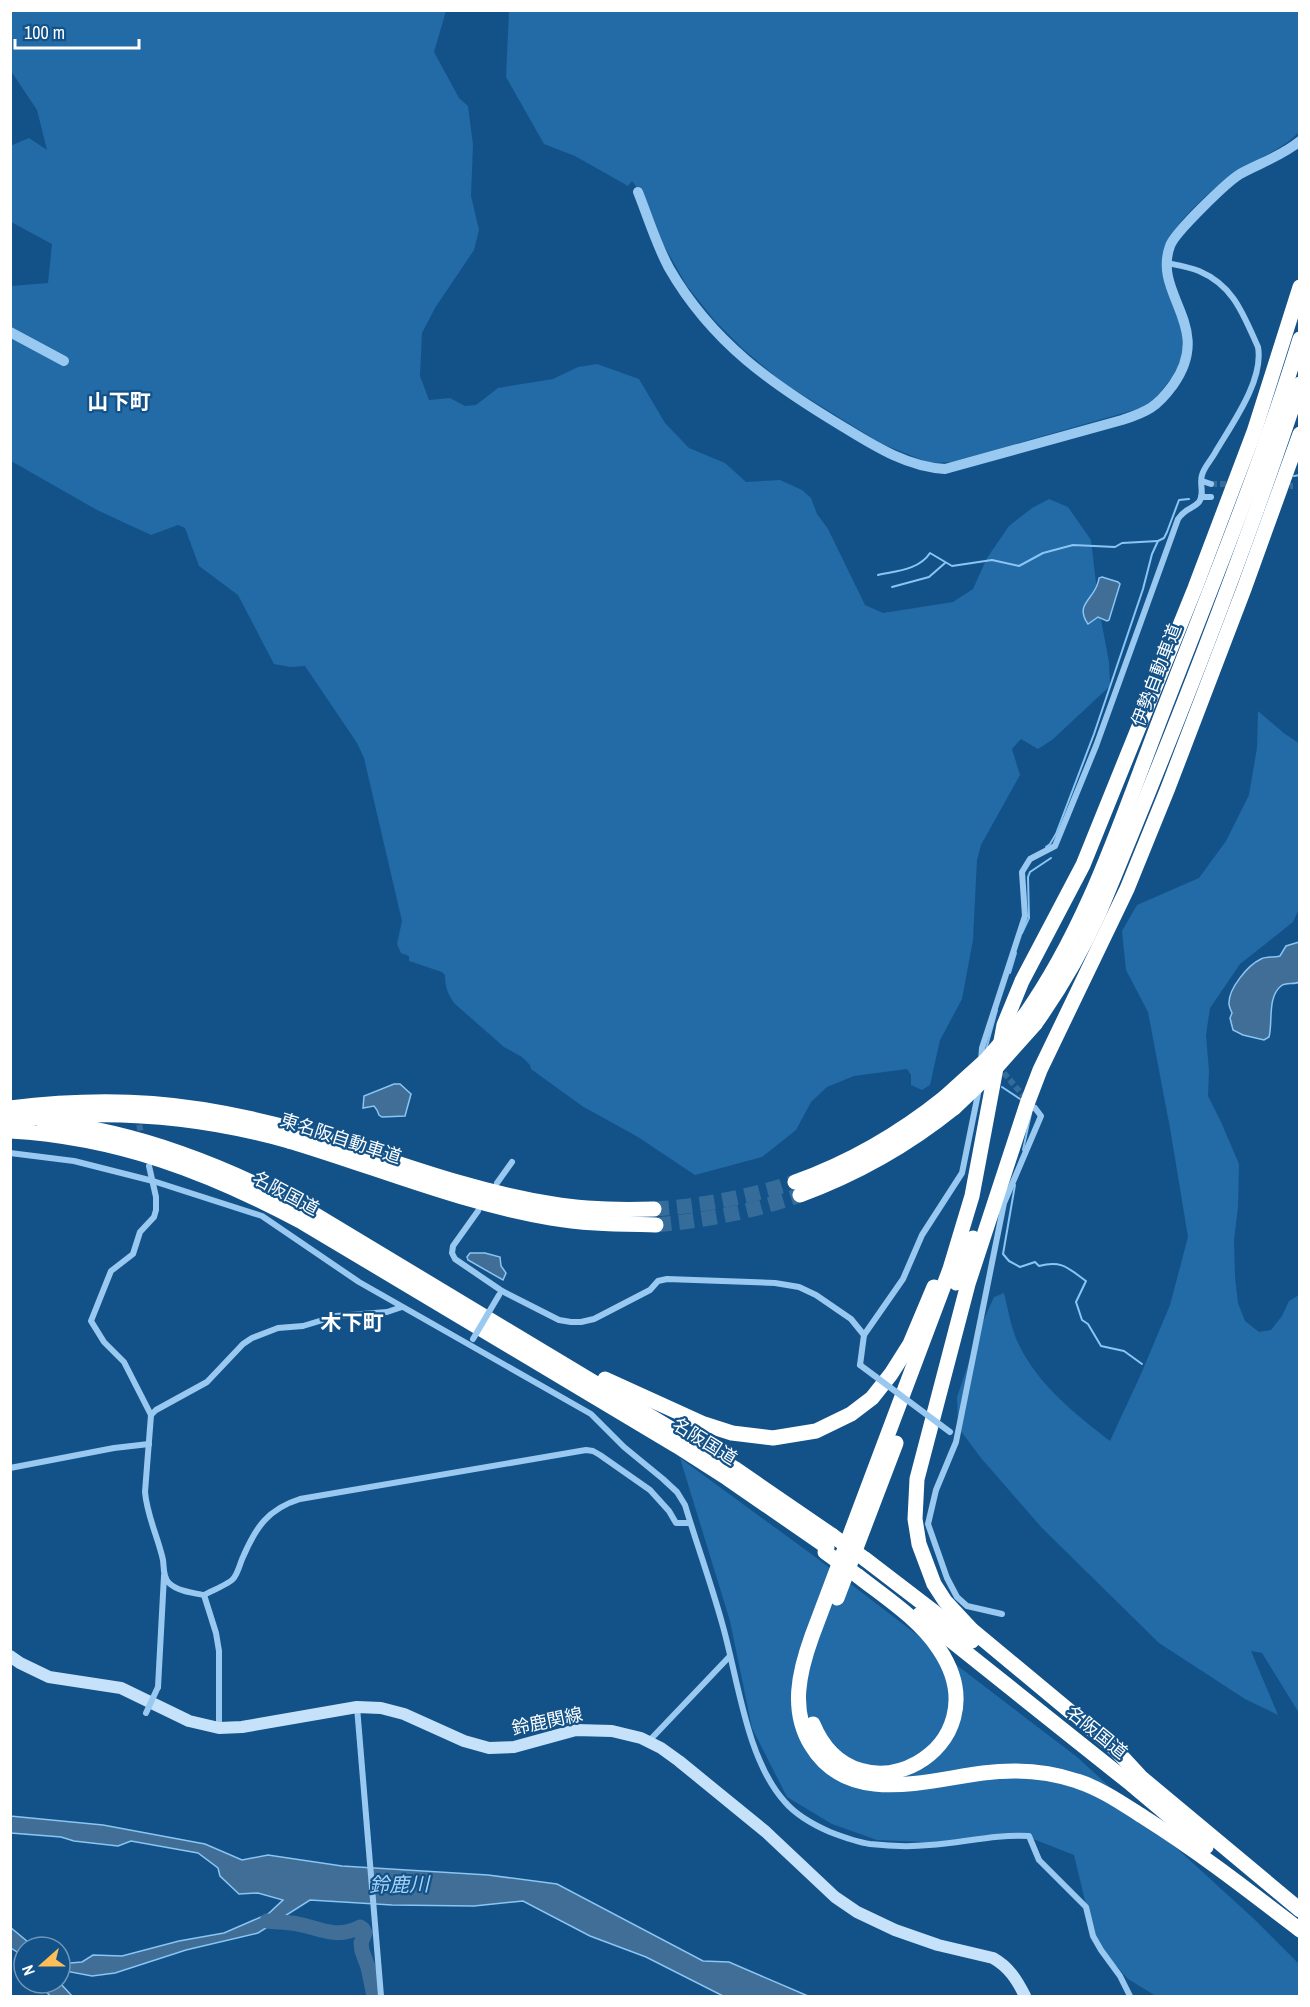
<svg xmlns="http://www.w3.org/2000/svg" width="1310" height="2007" font-family="'Archivo Narrow','Noto Sans JP',sans-serif">
  <style>
    .green { fill: #226ba6 }
    .water { fill: #406e97; stroke: #8ac5f3; stroke-width: 1.5 }
    .lines { fill: none; stroke-linecap: round; stroke-linejoin: round }
    .stream { stroke: #8ac5f3; stroke-width: 2 }
    .river { stroke: #406e97; stroke-width: 15 }
    .minor-tunnel { stroke: #366c9a; stroke-width: 6; stroke-dasharray: 6 3; stroke-linecap: butt }
    .motorway-tunnel { stroke: #366c9a; stroke-width: 15; stroke-dasharray: 15 8; stroke-linecap: butt }
    .minor { stroke: #99c9f0; stroke-width: 6 }
    .tertiary { stroke: #99c9f0; stroke-width: 10 }
    .secondary { stroke: #c6e2fb; stroke-width: 12 }
    .motorway { stroke: #fff; stroke-width: 15 }
    .minor-bridge { stroke: #99c9f0; stroke-width: 6 }
    .motorway-bridge { stroke: #fff; stroke-width: 15 }
    .labels { text-anchor: middle; dominant-baseline: central; stroke-width: 4.5; stroke-linejoin: round; paint-order: stroke }
    .street-label { font-size: 18px; fill: #fff; stroke: #135288 }
    .water-label { font-size: 20px; font-style: italic; fill: #a4d2f7; stroke: #135288 }
    .quarter-label { font-size: 21px; font-weight: bold; fill: #fff; stroke: #135288 }
  </style>
  <rect width="100%" height="100%" fill="#135288"/>
  <g class="green">
    <path d="M11,11H446L434,52L459,98L468,106L473,145L471,196L479,230L474,250L435,308L422,333L420,376L429,400L450,398L465,406L476,405L498,388L553,379L578,367L597,364L639,379L665,423L689,448L725,463L746,482L780,480L802,490L811,498L817,514L828,529L865,605L883,613L953,602L973,589L987,558L1009,526L1032,508L1049,499L1068,507L1091,540L1099,609L1109,662L1110,686L1052,740L1038,749L1021,739L1012,749L1020,775L981,845L977,860L973,940L962,999L940,1040L930,1085L922,1090L911,1085V1075L907,1069L854,1076L827,1087L811,1102L796,1130L762,1157L695,1175L638,1137L582,1106L531,1069L530,1065L522,1057L504,1047L455,1004C448,995 445,987 445,975L442,972L409,961V956L401,953L397,944L402,921L364,758L357,743L305,666L290,667L274,664L238,595L199,566L185,528L178,525L151,535L97,510L11,461V286L48,283L52,244L11,222L10,146L29,138L47,150L37,110L11,71Z"/>
    <path d="M509,11H1299V132C1283,149 1262,156 1242,168C1220,181 1175,221 1166,245C1163,252 1164,260 1164,268C1165,310 1202,337 1170,380C1162,391 1153,402 1141,408L952,462L930,463L882,444L782,382L743,349L715,321L687,286L663,244L644,197L632,181L628,186L575,156L544,144L506,77Z"/>
    <path d="M1258,711L1285,734L1299,743V909L1293,922L1240,964L1210,1008L1206,1035L1209,1071L1208,1096L1221,1122L1239,1164L1238,1207L1234,1240L1235,1277L1238,1303L1245,1321L1259,1332L1271,1330L1282,1316L1289,1301L1299,1295V1713L1262,1653L1251,1651L1278,1715L1245,1699L1159,1643L1042,1528L981,1458L958,1427L957,1397L981,1326L994,1297L1004,1293C1008,1309 1011,1328 1018,1343C1038,1385 1074,1413 1110,1441L1141,1374L1170,1305L1188,1237L1170,1128L1148,1012L1126,970L1122,931L1137,905L1199,878L1226,841L1249,795L1257,748Z"/>
    <path d="M680,1458L814,1556L1077,1757L1254,1919L1299,1964V1996H1156L1128,1979L1095,1942L1074,1855L1023,1835L944,1843L877,1840L832,1824L787,1797L752,1728L730,1621Z"/>
  </g>
  <g class="water">
    <path d="M1102,577L1118,582L1120,584L1109,620L1107,621L1098,617L1088,624C1073,603 1097,599 1099,578Z"/>
    <path d="M1299,942V982C1294,985 1286,982 1281,986C1267,997 1273,1023 1269,1037L1264,1040L1243,1035L1233,1030L1230,1018L1232,1013C1231,1010 1229,1007 1229,1004C1228,989 1248,965 1261,959C1267,956 1274,958 1280,956L1286,946Z"/>
    <path d="M394,1084H400L411,1094L405,1116L382,1117L379,1115L377,1110L374,1106L363,1108L364,1096Z"/>
    <path d="M470,1253H485L500,1257L501,1266L506,1273L503,1280L468,1260L467,1257Z"/>
    <path d="M10,1816L103,1825L205,1844L242,1860L268,1855L342,1866L488,1875L557,1884L703,1961L729,1962L808,1996H723L646,1957L590,1936L523,1901L474,1906L392,1905L310,1900L258,1933L186,1950L115,1973L92,1976L60,1970V1961L70,1963L82,1962L93,1955L122,1956L179,1941L224,1933L268,1914L283,1900L258,1893L239,1894L220,1876L218,1868L198,1853L131,1841L118,1846L74,1841L61,1837L11,1833Z"/>
    <path d="M10,1927L34,1947H24V1963L17,1952L11,1948Z"/>
    <path d="M39,1983H60L72,1996H50Z"/>
  </g>
  <g class="lines">
    <g class="stream">
      <path d="M1294,476L1300,475"/>
      <path d="M878,575C896,571 919,570 930,553L952,566L992,560L1019,566L1043,553L1073,545L1115,547L1122,543L1158,541"/>
      <path d="M892,587L929,577L945,563"/>
      <path d="M1046,847L1050,844L1056,834L1094,734L1143,589L1152,554L1158,541L1164,538L1167,532L1179,500L1189,499"/>
      <path d="M1022,933L1029,918L1028,877L1030,872L1051,858"/>
      <path d="M1010,973L1016,953"/>
      <path d="M986,1050L997,1010"/>
      <path d="M1002,1087L1020,1099"/>
      <path d="M1023,1150L1032,1109"/>
      <path d="M1015,1185L1003,1254L1009,1261L1020,1267L1035,1262L1039,1266C1062,1260 1068,1268 1086,1281L1076,1302L1082,1320L1088,1324L1101,1346L1124,1351L1142,1364"/>
    </g>
    <path class="river" d="M267,1921C275,1922 283,1922 291,1923C315,1925 334,1941 360,1927L363,1929L365,1933L361,1943L362,1951L368,1967L374,1996"/>
    <g class="minor-tunnel">
      <path d="M1211,484H1232"/>
      <path d="M1281,486H1293"/>
      <path d="M998,1066L1026,1099"/>
      <path d="M137,1116L143,1141"/>
    </g>
    <g class="motorway-tunnel">
      <path d="M654,1209C702,1206 748,1197 795,1182"/>
      <path d="M656,1225C707,1220 751,1212 800,1195"/>
    </g>
    <g class="minor">
      <path d="M1202,481L1211,484"/>
      <path d="M1201,497H1211"/>
      <path d="M981,1061L982,1048L1025,916L1022,872L1030,859L1055,846L1096,746L1178,519C1185,508 1193,509 1199,502C1205,494 1199,484 1202,475C1204,467 1212,459 1216,451C1232,424 1264,380 1258,347C1243,314 1234,286 1199,271C1189,267 1177,265 1167,263"/>
      <path d="M10,1153L74,1161L153,1181L262,1216L359,1282L591,1414L624,1447L663,1479L677,1492L685,1505C697,1545 711,1583 722,1623C738,1678 746,1759 785,1802C797,1816 814,1825 830,1832C843,1837 856,1842 870,1844C888,1846 910,1847 929,1845C963,1843 994,1834 1029,1836L1039,1860L1086,1907L1093,1936L1101,1950L1120,1976L1130,1996"/>
      <path d="M149,1166L156,1197V1210L154,1217L140,1232L133,1254L111,1271L91,1321L104,1342L124,1362L151,1415L145,1492C147,1516 158,1537 163,1560C164,1567 163,1578 169,1583C177,1591 193,1593 204,1595C211,1591 229,1584 233,1579C238,1574 240,1563 243,1557C256,1527 268,1509 300,1499L586,1450L593,1451L600,1455L650,1490L669,1511L676,1523H690"/>
      <path d="M497,1183L512,1162"/>
      <path d="M478,1211L453,1246L452,1253L455,1259L502,1291L559,1320L571,1322H581L594,1319L650,1290L658,1281L667,1279L775,1283L799,1287L816,1295L851,1319L864,1335L860,1365"/>
      <path d="M864,1335L903,1279L922,1235L962,1173L979,1089"/>
      <path d="M151,1415L156,1410L207,1382L243,1344L252,1338L278,1328L303,1326L336,1316L387,1312L402,1307"/>
      <path d="M10,1468L114,1448L149,1444"/>
      <path d="M204,1595L216,1633L219,1651V1727"/>
      <path d="M1002,1614L967,1606L957,1597L947,1578L928,1524L936,1490L956,1442L1004,1203L1041,1116L1035,1108"/>
      <path d="M158,1687L164,1576"/>
      <path d="M357,1707L381,1996"/>
      <path d="M649,1741L730,1656"/>
    </g>
    <g class="tertiary">
      <path d="M638,192C648,217 656,244 669,268C712,343 773,385 845,428C876,447 908,467 945,469L1122,420C1147,412 1157,407 1173,385C1215,326 1152,295 1170,246C1174,233 1227,182 1240,174C1260,163 1282,156 1300,141"/>
      <path d="M10,332L64,361"/>
    </g>
    <path class="secondary" d="M10,1656L20,1663L49,1677L121,1688L189,1721L219,1728L242,1727L357,1707L381,1708L404,1714L464,1741L489,1748L514,1747L576,1730L612,1731L641,1738L661,1748L679,1761L766,1832L835,1897L857,1912L895,1930L938,1945L993,1958C1009,1967 1017,1980 1025,1996"/>
    <g class="motorway">
      <path d="M1300,287L1254,432L1195,588L1083,865L1022,981L1004,1025L972,1196L950,1269L812,1636C799,1672 790,1710 811,1745C848,1807 927,1780 983,1773C1014,1769 1048,1771 1077,1781C1102,1789 1123,1804 1145,1818C1199,1852 1249,1891 1300,1930"/>
      <path d="M1025,1015C1089,924 1122,817 1162,714C1210,590 1261,466 1300,339"/>
      <path d="M1035,1024C1060,989 1081,953 1099,913C1171,739 1241,563 1300,384"/>
      <path d="M43,1121C139,1132 226,1166 309,1211L683,1436L734,1468L833,1536"/>
      <path d="M293,1129C378,1155 464,1190 553,1204C587,1210 620,1210 654,1209"/>
      <path d="M10,1131C117,1137 209,1172 302,1222L677,1446L727,1478L827,1547"/>
      <path d="M289,1141C376,1167 461,1203 551,1218C585,1224 621,1224 656,1225"/>
      <path d="M795,1182C851,1162 899,1134 945,1097"/>
      <path d="M800,1195C857,1174 907,1146 954,1108"/>
      <path d="M956,1283L973,1238"/>
      <path d="M605,1379L704,1424L732,1433L773,1438L816,1431L851,1414L872,1398L891,1374L910,1344L934,1287"/>
      <path d="M865,1559L972,1641"/>
      <path d="M837,1598L896,1443"/>
      <path d="M919,1615L1131,1784L1206,1847"/>
      <path d="M813,1724C856,1828 1006,1749 939,1649C919,1619 886,1598 858,1576"/>
      <path d="M1131,1769L1300,1910"/>
      <path d="M1139,1775L1114,1748L972,1630L945,1601L934,1584L919,1544L915,1519L917,1479L968,1284L1027,1104L1040,1070L1127,889L1168,788L1244,589L1300,434"/>
    </g>
    <g class="minor-bridge">
      <path d="M473,1339L499,1295"/>
      <path d="M860,1365L950,1432"/>
      <path d="M146,1713L158,1687"/>
    </g>
    <g class="motorway-bridge">
      <path d="M945,1097L987,1059L1025,1015"/>
      <path d="M10,1108C113,1095 193,1102 293,1129"/>
      <path d="M954,1108L994,1070L1035,1024"/>
      <path d="M10,1121C105,1108 197,1115 289,1141"/>
      <path d="M833,1536L865,1559"/>
      <path d="M825,1552L858,1576"/>
    </g>
  </g>
  <g class="labels">
    <g class="street-label">
      <text transform="translate(1156 675) rotate(-69)">伊勢自動車道</text>
      <text transform="translate(341 1138) rotate(18)">東名阪自動車道</text>
      <text transform="translate(286 1193) rotate(28)">名阪国道</text>
      <text transform="translate(705 1441) rotate(32)">名阪国道</text>
      <text transform="translate(547 1721) rotate(-12)">鈴鹿関線</text>
      <text transform="translate(1097 1732) rotate(39)">名阪国道</text>
    </g>
    <g class="water-label">
      <text transform="translate(399 1884) rotate(-1)">鈴鹿川</text>
    </g>
    <g class="quarter-label">
      <text x="119" y="401">山下町</text>
      <text x="352" y="1322">木下町</text>
    </g>
  </g>
  <rect width="1310" height="2007" fill="none" stroke="#ffffff" stroke-width="24"/>
  <g transform="translate(42 1965) rotate(249)"><circle r="28" fill="#135288" stroke="#7197b8" stroke-width="1.5"/>
  <path d="M0-4.5L10 22L0 15L-10 22Z" fill="#ffbe57"/>
  <text y="-9" font-size="16" font-weight="bold" text-anchor="middle" fill="#ffffff">N</text>
  </g>
  <path d="M15 39v9h124v-9" fill="none" stroke="#ffffff" stroke-width="3"/>
  <text x="24" y="39" font-size="18" fill="#ffffff" stroke="#135288" stroke-width="4.5" paint-order="stroke">100 m</text>
</svg>
